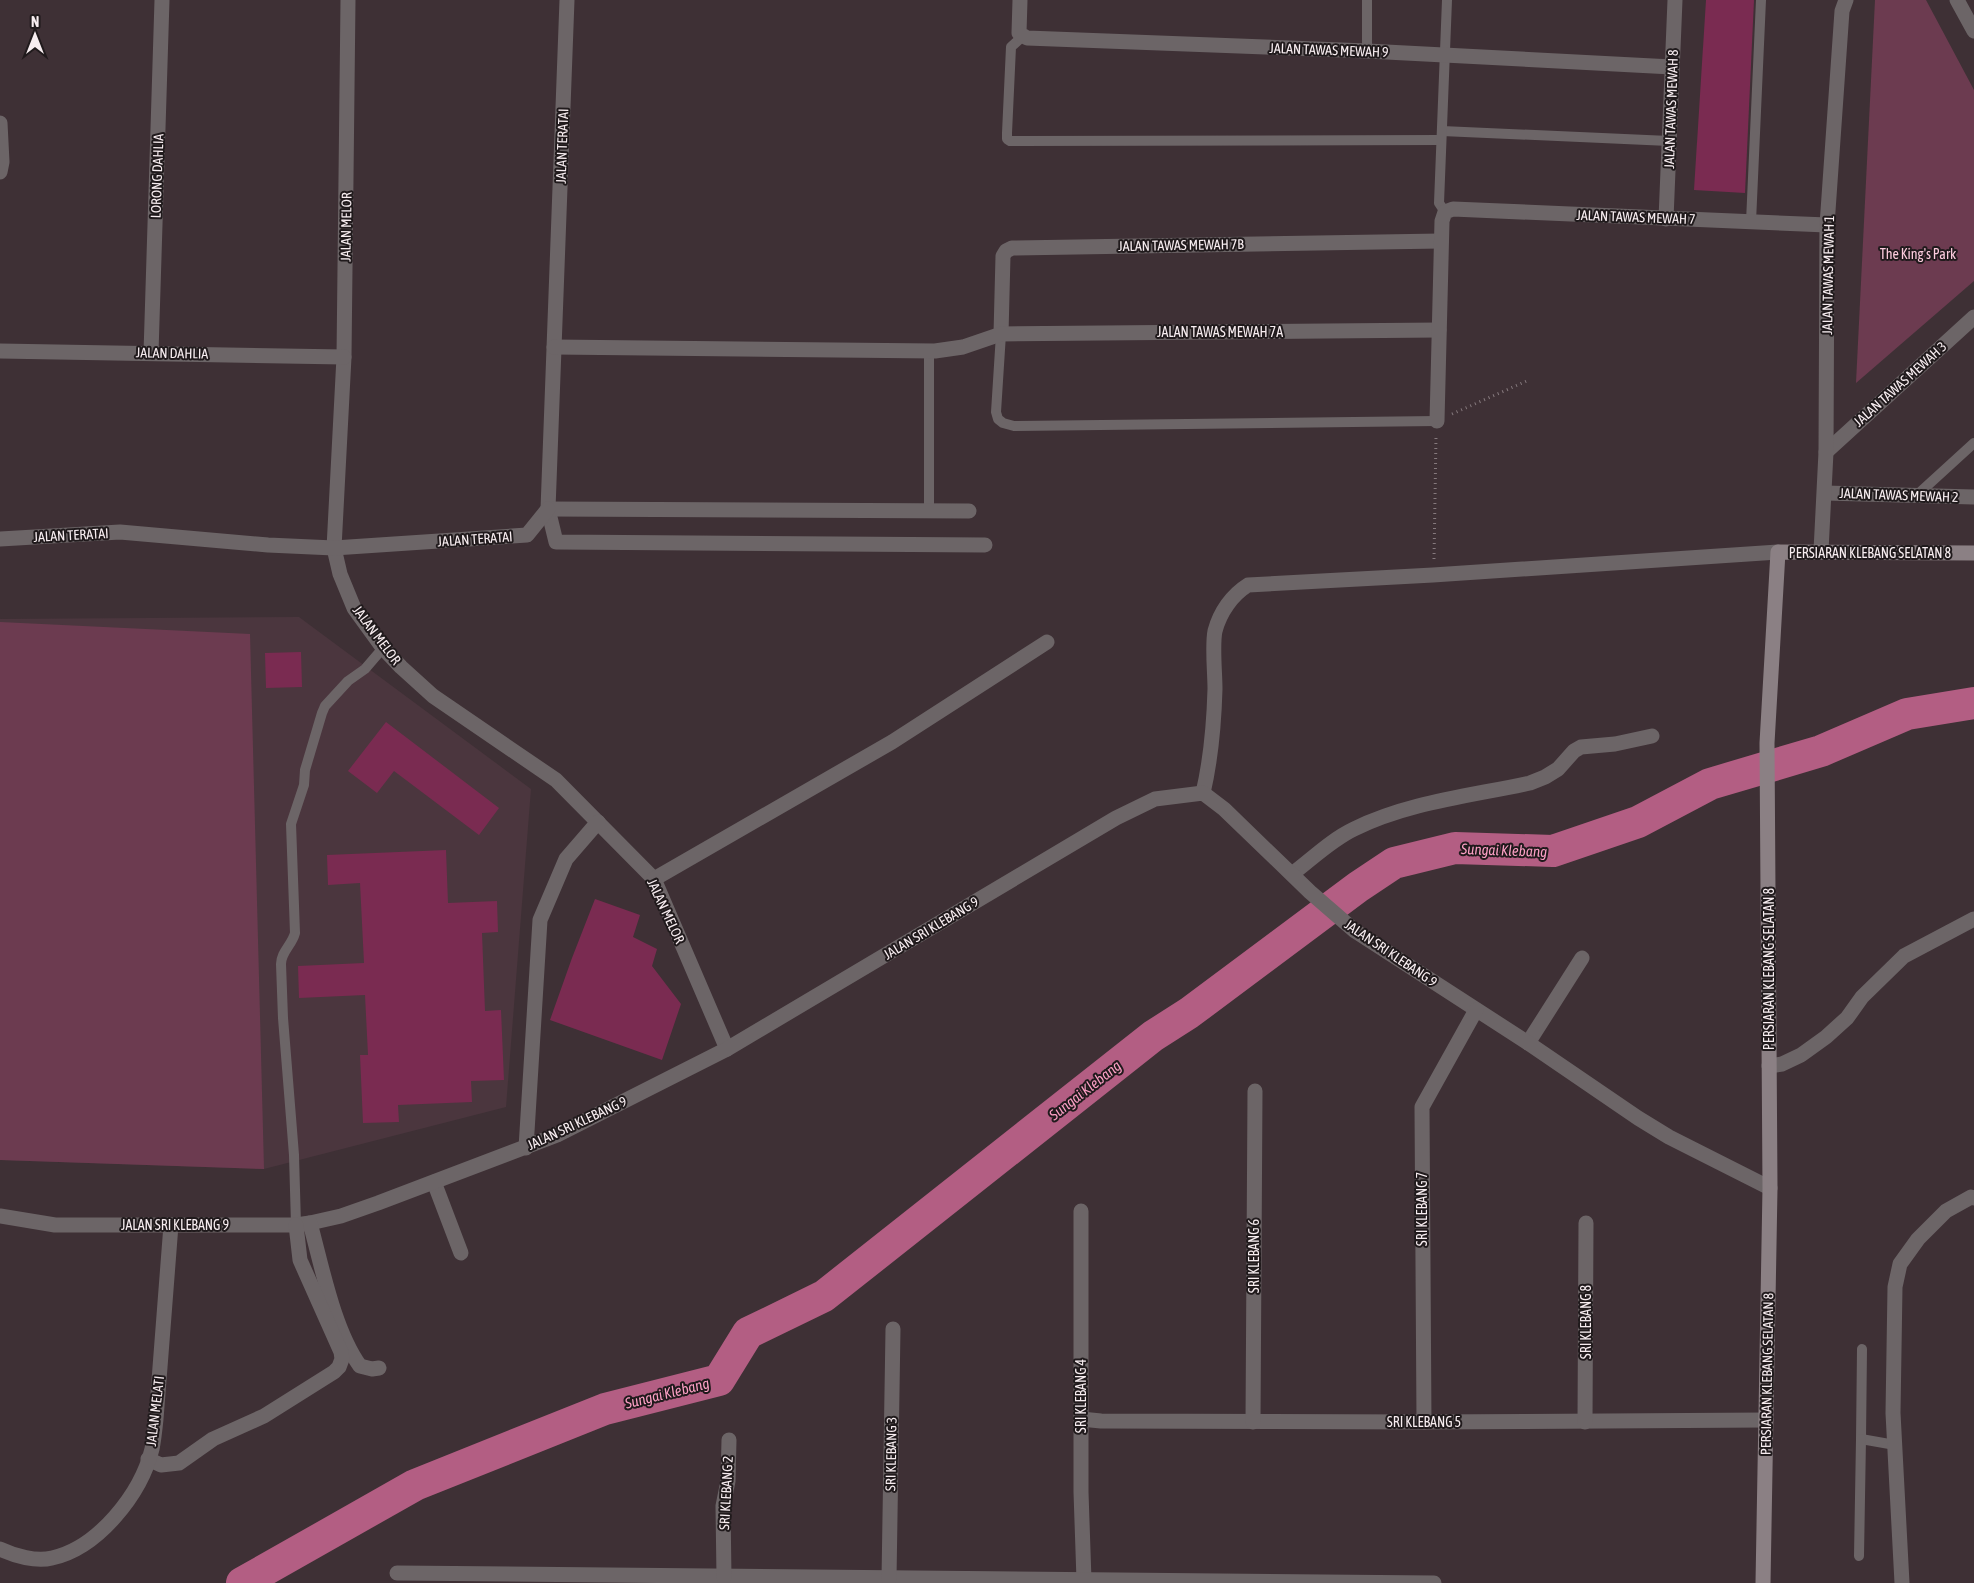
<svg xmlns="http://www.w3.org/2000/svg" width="1974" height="1583" font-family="'Asap Condensed',sans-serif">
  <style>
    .built { fill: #4b363e }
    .green { fill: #6c3b50 }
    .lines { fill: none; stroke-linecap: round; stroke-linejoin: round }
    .river { stroke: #b35e83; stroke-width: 32 }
    .building { fill: #7a2b51 }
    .path { stroke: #867a7e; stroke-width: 3; stroke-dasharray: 1 4; stroke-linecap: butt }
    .lane { stroke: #6c6567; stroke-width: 10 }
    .street { stroke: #6c6567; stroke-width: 15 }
    .secondary { stroke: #8b8084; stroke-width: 15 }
    .labels { text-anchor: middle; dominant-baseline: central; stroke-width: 4; stroke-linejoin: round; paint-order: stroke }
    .street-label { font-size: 14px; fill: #f7edf0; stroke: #201a1c }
    .park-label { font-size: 14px; fill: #fdccde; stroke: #201a1c }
    .water-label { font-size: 15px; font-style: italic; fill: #fb9fc4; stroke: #201a1c }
  </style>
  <rect width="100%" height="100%" fill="#3e3035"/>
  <path class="built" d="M299,617L531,789L506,1107L264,1169L0,1160V619Z"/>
  <g class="green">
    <path d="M1875,0H1926L1974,90V281L1856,383Z"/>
    <path d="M0,622L250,634L264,1169L0,1160Z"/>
  </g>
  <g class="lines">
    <path class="river" d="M242,1583L415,1485L605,1409L719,1380L748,1333L824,1296L1153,1036L1189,1013L1358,887L1394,863L1455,848L1553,851L1638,822L1710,784L1821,751L1907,714L1974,703"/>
  </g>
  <g class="building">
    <path d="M1706,0H1754L1745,193L1694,190Z"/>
    <path d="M301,652L302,687L266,688L265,653Z"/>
    <path d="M386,722L499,808L479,835L394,771L377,793L348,771Z"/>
    <path d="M446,850L448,903L497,901L498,932L482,933L485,1011L501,1010L504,1080L471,1081L472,1102L398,1105L399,1122L363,1123L360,1055H368L365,995L299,998L298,966L364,963L360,883L328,885L327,855Z"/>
    <path d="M595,899L640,915L633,937L657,949L652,966L681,1004L662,1060L550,1020L572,958Z"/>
  </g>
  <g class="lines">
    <g class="path">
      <path d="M1452,414L1529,380"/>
      <path d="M1434,559L1436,436"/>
    </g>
    <g class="lane">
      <path d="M1023,36L1011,47L1007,133V139L1010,141L1441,140"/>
      <path d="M1367,51V0"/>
      <path d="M1442,131L1669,141"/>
      <path d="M1445,212L1439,203L1447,0"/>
      <path d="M1751,222L1761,0"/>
      <path d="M1001,334L996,412L998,419L1003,423L1014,426L1437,421"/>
      <path d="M929,351V511"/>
      <path d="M1917,495L1974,443"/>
      <path d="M296,1225L294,1155L283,1018L281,964C281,952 292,945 295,933L291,824L304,785L305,770L322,713L325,706L348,681L365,669L383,648"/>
      <path d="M1862,1349L1861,1439L1895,1445"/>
      <path d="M1859,1556L1861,1439"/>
    </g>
    <g class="street">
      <path d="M348,0L344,357L334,548L340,574L354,608L383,648L401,667L433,696L556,780L654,879L727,1049"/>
      <path d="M567,0L548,509L556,542L985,545"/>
      <path d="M1020,0L1019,33L1027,38L1367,51L1672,67"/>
      <path d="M1957,0L1974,31"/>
      <path d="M0,123L2,162L0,172"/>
      <path d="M1666,219L1675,0"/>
      <path d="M1001,334L1003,256L1006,251L1012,248L1441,241"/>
      <path d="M554,347L935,351L963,347L1001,334L1439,330"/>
      <path d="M0,351L344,357"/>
      <path d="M151,353L162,0"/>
      <path d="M1437,421L1442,221L1445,212L1453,209L1827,225"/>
      <path d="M1826,452L1974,317"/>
      <path d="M1825,493L1974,497"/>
      <path d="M548,509L969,511"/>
      <path d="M0,539L120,532L268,545L334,548L527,535L548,509"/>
      <path d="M1821,551L1826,452L1827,225L1842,11L1846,0"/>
      <path d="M1203,793C1211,759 1214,724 1215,689C1215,673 1212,645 1215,631C1220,612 1232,595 1248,585L1433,575L1778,552"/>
      <path d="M1292,874C1312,859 1331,840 1354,829C1409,802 1471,796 1530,783L1545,777L1558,769L1574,751L1581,747L1615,744L1652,736"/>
      <path d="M654,879L892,742L1047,642"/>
      <path d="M1528,1043L1582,958"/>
      <path d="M1769,1066L1782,1064L1801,1055L1826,1037L1847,1018L1862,997L1904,956L1974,919"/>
      <path d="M526,1148L540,920L566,859L598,822"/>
      <path d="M434,1182L461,1253"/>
      <path d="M1081,1211V1492L1084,1580"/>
      <path d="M0,1216L55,1225H296L310,1223L341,1216L378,1203L557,1135L727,1049L1116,818L1155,799L1203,793L1224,809L1310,892L1355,931L1528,1043L1638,1118L1669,1137L1770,1188"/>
      <path d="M310,1223C322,1267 334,1330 360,1366L372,1369L379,1368"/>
      <path d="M1081,1419L1101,1421L1424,1422L1766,1420"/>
      <path d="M1253,1422L1255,1091"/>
      <path d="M1424,1422L1422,1107L1476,1010"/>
      <path d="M1585,1422L1586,1223"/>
      <path d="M148,1459L161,1465L179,1463L213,1439L264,1416L334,1372L339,1367L342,1359L341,1352L300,1260L296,1225"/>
      <path d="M0,1549C15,1556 36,1562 52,1558C98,1548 141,1494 152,1449C154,1439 155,1429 156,1419L171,1225"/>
      <path d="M397,1573L1434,1583"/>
      <path d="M724,1577L723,1506L728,1481L729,1440"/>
      <path d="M889,1579L893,1329"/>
      <path d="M1902,1583L1893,1413L1895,1287L1900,1264L1918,1239L1946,1211L1971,1197L1974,1198"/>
    </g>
    <path class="secondary" d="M1763,1583L1770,1188L1767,743L1778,552L1974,553"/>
  </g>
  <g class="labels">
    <g class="street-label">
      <text transform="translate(1329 50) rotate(2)">JALAN TAWAS MEWAH 9</text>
      <text transform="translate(1671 109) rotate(-88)">JALAN TAWAS MEWAH 8</text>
      <text transform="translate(562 146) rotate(-88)">JALAN TERATAI</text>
      <text transform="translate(157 176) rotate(-88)">LORONG DAHLIA</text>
      <text transform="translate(1636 217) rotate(2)">JALAN TAWAS MEWAH 7</text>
      <text transform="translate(346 227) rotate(-89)">JALAN MELOR</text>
      <text transform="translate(1181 245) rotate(-1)">JALAN TAWAS MEWAH 7B</text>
      <text transform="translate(1828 275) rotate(-89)">JALAN TAWAS MEWAH 1</text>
      <text x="1220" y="332">JALAN TAWAS MEWAH 7A</text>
      <text transform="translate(172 353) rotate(1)">JALAN DAHLIA</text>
      <text transform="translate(1900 384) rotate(-42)">JALAN TAWAS MEWAH 3</text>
      <text transform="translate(1899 495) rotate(2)">JALAN TAWAS MEWAH 2</text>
      <text transform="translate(71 535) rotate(-3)">JALAN TERATAI</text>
      <text transform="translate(475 539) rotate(-4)">JALAN TERATAI</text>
      <text x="1870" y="553">PERSIARAN KLEBANG SELATAN 8</text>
      <text transform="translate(377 635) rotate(53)">JALAN MELOR</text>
      <text transform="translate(666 911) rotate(65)">JALAN MELOR</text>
      <text transform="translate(931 928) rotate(-31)">JALAN SRI KLEBANG 9</text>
      <text transform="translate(1391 953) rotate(34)">JALAN SRI KLEBANG 9</text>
      <text transform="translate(1769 969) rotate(-90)">PERSIARAN KLEBANG SELATAN 8</text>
      <text transform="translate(577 1123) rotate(-25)">JALAN SRI KLEBANG 9</text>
      <text transform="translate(1422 1209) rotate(-90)">SRI KLEBANG 7</text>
      <text x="175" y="1225">JALAN SRI KLEBANG 9</text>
      <text transform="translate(1254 1256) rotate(-90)">SRI KLEBANG 6</text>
      <text transform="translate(1586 1322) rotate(-90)">SRI KLEBANG 8</text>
      <text transform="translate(1767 1374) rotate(-89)">PERSIARAN KLEBANG SELATAN 8</text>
      <text transform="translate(1081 1396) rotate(-90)">SRI KLEBANG 4</text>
      <text transform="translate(155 1411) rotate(-83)">JALAN MELATI</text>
      <text x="1424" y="1422">SRI KLEBANG 5</text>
      <text transform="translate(891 1454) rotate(-89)">SRI KLEBANG 3</text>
      <text transform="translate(726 1493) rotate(-87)">SRI KLEBANG 2</text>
    </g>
    <g class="park-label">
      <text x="1918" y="254">The King's Park</text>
    </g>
    <g class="water-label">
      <text transform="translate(1504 850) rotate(2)">Sungai Klebang</text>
      <text transform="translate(1085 1090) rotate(-38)">Sungai Klebang</text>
      <text transform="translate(667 1393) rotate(-14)">Sungai Klebang</text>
    </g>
  </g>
  <g transform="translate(35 35)" stroke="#201a1c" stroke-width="4" paint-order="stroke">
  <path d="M0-4L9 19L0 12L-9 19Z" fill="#f7edf0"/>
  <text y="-8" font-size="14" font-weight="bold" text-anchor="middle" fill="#f7edf0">N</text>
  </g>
</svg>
